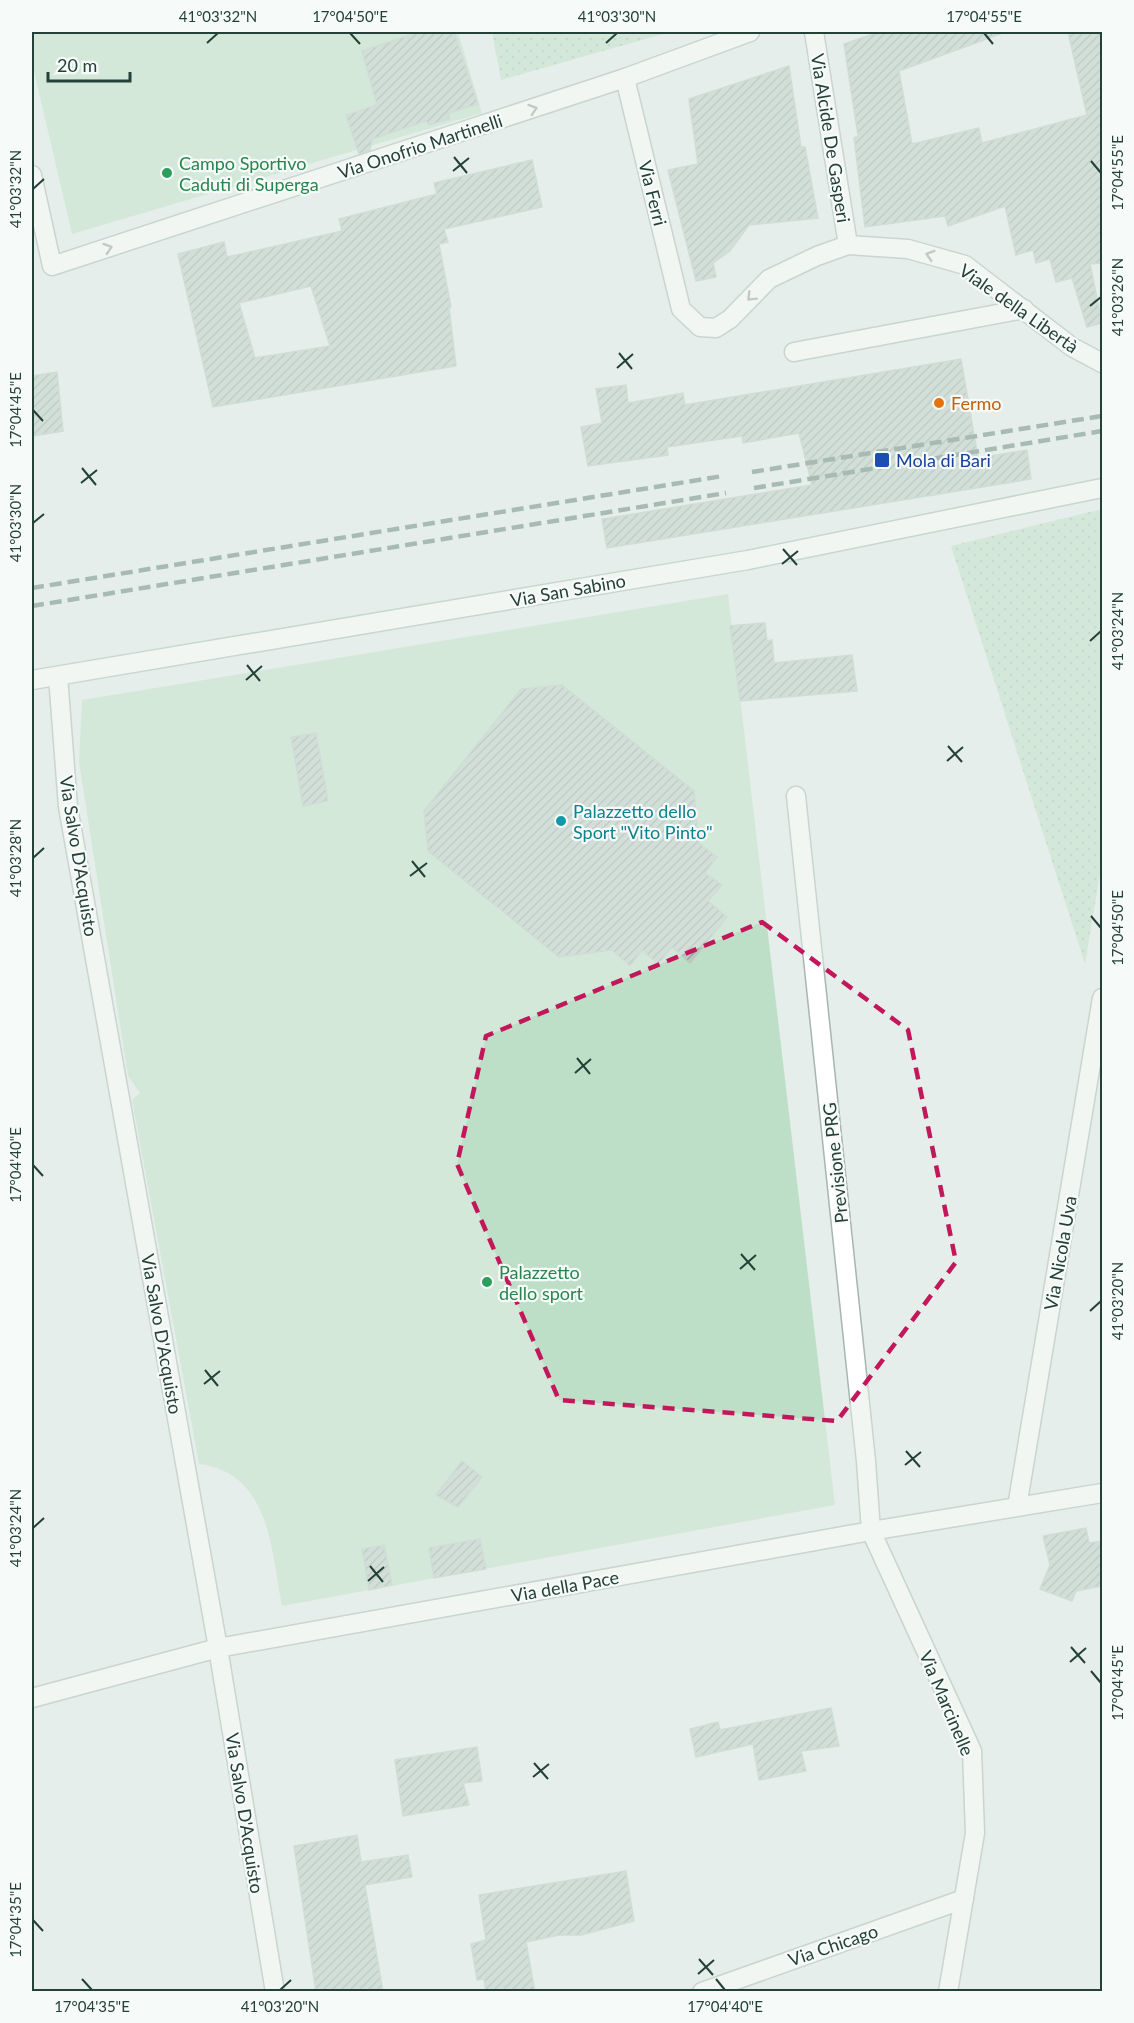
<svg xmlns="http://www.w3.org/2000/svg" width="1134" height="2023" font-family="Lato,sans-serif">
  <style>
    .grass { fill: url(#grass-dots) }
    .pitch { fill: #bedfc7 }
    .building { fill: url(#building-hatch); stroke: #b7c8c1; stroke-width: 1.5; fill-rule: evenodd }
    .lines { fill: none; stroke-linecap: round; stroke-linejoin: round }
    .street-casing { stroke: #a7b6b1; stroke-width: 21 }
    .secondary-casing { stroke: #a3bab2; stroke-width: 21 }
    .street { stroke: #fff; stroke-width: 18 }
    .secondary { stroke: #fff; stroke-width: 18 }
    .rail { stroke: #5e7b74; stroke-width: 4.5; stroke-dasharray: 12 6; stroke-linecap: butt }
    .oneway { stroke: #92a09c }
    .marked { fill: none; stroke: #c2185b; stroke-width: 4.5; stroke-dasharray: 12 8; stroke-linejoin: round }
    .ticks { fill: none; stroke: #244039; stroke-width: 2 }
    .leisure-dot { fill: #2e9e5b; stroke: #f6faf8; stroke-width: 2 }
    .food-dot { fill: #e8710a; stroke: #f6faf8; stroke-width: 2 }
    .transit-dot { fill: #1a4fb4; stroke: #f6faf8; stroke-width: 2 }
    .culture-dot { fill: #0f9aa8; stroke: #f6faf8; stroke-width: 2 }
    .labels { text-anchor: middle; dominant-baseline: central; stroke-width: 4.5; stroke-linejoin: round; paint-order: stroke }
    .street-label { font-size: 18px; fill: #244039; stroke: #f6faf8 }
    .leisure-label { font-size: 18px; fill: #27864d; stroke: #f6faf8; text-anchor: start }
    .food-label { font-size: 18px; fill: #c56008; stroke: #f6faf8; text-anchor: start }
    .transit-label { font-size: 18px; fill: #164399; stroke: #f6faf8; text-anchor: start }
    .culture-label { font-size: 18px; fill: #0d838f; stroke: #f6faf8; text-anchor: start }
    .neatline { fill: none; stroke: #244039; stroke-width: 2 }
    .ticks-label { font-size: 15px; text-anchor: middle; fill: #244039 }
  </style>
  <defs>
    <pattern id="grass-dots" width="8" height="8" patternUnits="userSpaceOnUse" patternTransform="scale(1.5)"><rect width="8" height="8" fill="#bedfc7"/><path d="M2 2h.1M6 6h.1" fill="none" stroke="#a3c0ac" stroke-width="1.8" stroke-linecap="round"/></pattern>
    <pattern id="building-hatch" width="6" height="6" patternUnits="userSpaceOnUse" patternTransform="scale(1.5)"><rect width="6" height="6" fill="#bac9c3"/><path d="M-1 1l2-2M0 6l6-6M5 7l2-2" fill="none" stroke="#97a59f"/></pattern>
  </defs>
  <rect width="100%" height="100%" fill="#e5eeea"/>
  <g class="grass">
    <path d="M492,32H670L501,80Z"/>
    <path d="M1102,509V862L1085,964L951,546Z"/>
  </g>
  <g class="pitch">
    <path d="M32,32H458L482,113L72,234L32,63Z"/>
    <path d="M728,594L835,1505L282,1606C271,1551 271,1473 199,1464L132,1100L140,1093L128,1076L79,762L82,700Z"/>
  </g>
  <g class="building">
    <path d="M419,32H454L478,104L449,113V119L429,125L426,121L372,139L370,150L359,154L346,115L377,105L362,51Z"/>
    <path d="M879,32H999L1000,34L899,71L912,144L979,128L982,143L1087,115L1068,32H1102V263L1090,264L1102,323L1087,327L1072,278L1056,282L1050,259L1036,263L1033,250L1016,255L1005,206L948,226L945,216L865,227L854,138L858,136L844,44Z"/>
    <path d="M789,66L801,147H805L818,218L749,225L730,251L713,263L716,277L696,281L668,170L698,164L689,99Z"/>
    <path d="M532,160L542,207L444,229L448,242L439,244L451,307H449L456,366L213,407L178,254L224,242L227,257L342,231L339,219L437,194L434,183ZM311,286L330,346L255,358L239,303Z"/>
    <path d="M961,359L978,458L1027,450L1031,479L607,548L602,519L812,485L799,433L743,443L742,436L667,447L668,455L588,466L581,427L602,423L596,389L626,385L628,403L683,393L685,405Z"/>
    <path d="M57,372L63,431L32,436V376Z"/>
    <path d="M765,623L767,641L772,640L774,663L852,655L857,691L740,701L730,626Z"/>
    <path d="M562,685L694,791L699,843L717,857L705,873L722,885L708,901L727,917L690,963L672,947L658,964L642,950L630,966L612,950L559,957L428,851L424,811L521,689Z"/>
    <path d="M316,733L328,801L303,806L291,737Z"/>
    <path d="M462,1461L482,1477L458,1507L436,1495Z"/>
    <path d="M1086,1528L1089,1543L1102,1541V1586L1076,1591L1072,1601L1040,1589L1050,1565L1043,1536Z"/>
    <path d="M480,1539L486,1569L434,1578L429,1548Z"/>
    <path d="M384,1545L392,1585L369,1590L362,1549Z"/>
    <path d="M831,1708L839,1746L801,1751L806,1771L759,1780L753,1744L696,1757L690,1729L718,1722L720,1730Z"/>
    <path d="M477,1747L482,1781L463,1783L469,1805L403,1816L395,1760Z"/>
    <path d="M357,1835L361,1862L408,1855L412,1877L365,1885L383,1992H316L294,1846Z"/>
    <path d="M626,1871L634,1921L581,1935H559L526,1942L535,1992H486L484,1979L477,1980L471,1944L486,1940L479,1895Z"/>
  </g>
  <g class="lines">
    <defs>
      <g id="street">
        <path d="M814,32L848,245"/>
        <path d="M625,78L681,309L700,327L716,328L730,319L769,279L817,256L848,245L908,249L965,265L1072,347L1102,363"/>
        <path d="M32,175L52,266L625,78L750,32"/>
        <path d="M794,352L1024,309"/>
        <path d="M58,676L68,807L218,1648L275,1992"/>
        <path d="M796,796L866,1461L871,1531L972,1751L975,1833L948,1992"/>
        <path d="M1017,1507L1102,998"/>
        <path d="M32,1698L218,1648L871,1531L1102,1493"/>
        <path d="M702,1992L964,1899"/>
      </g>
      <path id="secondary" d="M32,680L748,560L1102,488"/>
    </defs>
    <use href="#street" class="street-casing"/>
    <use href="#secondary" class="secondary-casing"/>
    <use href="#street" class="street"/>
    <use href="#secondary" class="secondary"/>
    <g class="rail">
      <path d="M752,472L1102,416"/>
      <path d="M754,488L1102,431"/>
      <path d="M32,588L723,476"/>
      <path d="M32,606L726,493"/>
    </g>
  </g>
  <defs><path id="oneway-chevron" d="M-2-3.5L2.5 0L-2 3.5" fill="none" stroke-width="1.6" stroke-linecap="round" stroke-linejoin="round" transform="scale(1.5)"/></defs>
  <g class="oneway">
    <use href="#oneway-chevron" transform="translate(533 109) rotate(-18)"/>
    <use href="#oneway-chevron" transform="translate(108 248) rotate(-18)"/>
    <use href="#oneway-chevron" transform="translate(930 255) rotate(-163)"/>
    <use href="#oneway-chevron" transform="translate(751 297) rotate(135)"/>
  </g>
  <path d="M0 0H1134V2023H0ZM762,922L908,1030L956,1262L837,1421L559,1400L457,1164L486,1036Z" fill="#e5eeea" fill-opacity=".55" fill-rule="evenodd"/>
  <path class="marked" d="M762,922L908,1030L956,1262L837,1421L559,1400L457,1164L486,1036Z"/>
  <path class="ticks" d="M350,33L360,44M984,33L993,44M207,43L218,33M606,43L617,33M454,157L467,173M1091,161L1101,173M453,171L469,158M33,189L44,179M1090,306L1101,297M619,353L632,369M617,368L633,354M33,410L43,421M82,468L96,485M81,483L97,470M33,523L44,514M783,549L797,565M782,564L798,551M1090,641L1101,631M247,665L260,681M246,680L262,666M948,746L962,762M947,761L963,747M33,858L44,848M412,861L425,877M410,876L427,863M1091,916L1101,928M577,1058L590,1074M575,1073L591,1059M33,1165L43,1176M741,1254L755,1270M740,1269L756,1255M1090,1311L1101,1301M205,1370L218,1386M204,1384L220,1371M906,1451L920,1467M905,1465L921,1452M33,1528L44,1518M370,1566L383,1582M368,1581L384,1567M1071,1647L1085,1663M1070,1662L1086,1648M1091,1671L1101,1683M534,1763L548,1779M533,1777L549,1764M33,1920L43,1931M699,1959L713,1975M698,1974L714,1960M82,1979L92,1990M716,1979L725,1990M280,1990L291,1980"/>
  <g class="leisure-dot">
    <circle cx="167" cy="173" r="6"/>
    <circle cx="487" cy="1282" r="6"/>
  </g>
  <circle class="food-dot" cx="939" cy="403" r="6"/>
  <rect class="transit-dot" x="874" y="452" width="16" height="16" rx="3"/>
  <circle class="culture-dot" cx="561" cy="821" r="6"/>
  <g class="labels">
    <g class="street-label">
      <text transform="translate(831 138) rotate(81)">Via Alcide De Gasperi</text>
      <text transform="translate(420 146) rotate(-18)">Via Onofrio Martinelli</text>
      <text transform="translate(653 193) rotate(76)">Via Ferri</text>
      <text transform="translate(1019 308) rotate(35)">Viale della Libertà</text>
      <text transform="translate(568 590) rotate(-10)">Via San Sabino</text>
      <text transform="translate(79 856) rotate(81)">Via Salvo D'Acquisto</text>
      <text transform="translate(835 1163) rotate(-96)">Previsione PRG</text>
      <text transform="translate(1060 1253) rotate(-80)">Via Nicola Uva</text>
      <text transform="translate(162 1334) rotate(80)">Via Salvo D'Acquisto</text>
      <text transform="translate(565 1586) rotate(-10)">Via della Pace</text>
      <text transform="translate(947 1703) rotate(67)">Via Marcinelle</text>
      <text transform="translate(245 1813) rotate(81)">Via Salvo D'Acquisto</text>
      <text transform="translate(833 1945) rotate(-19)">Via Chicago</text>
    </g>
    <g class="leisure-label">
      <text x="179" y="163">Campo Sportivo<tspan x="179" dy="21">Caduti di Superga</tspan></text>
      <text x="499" y="1272">Palazzetto<tspan x="499" dy="21">dello sport</tspan></text>
    </g>
    <g class="food-label">
      <text x="951" y="403">Fermo</text>
    </g>
    <g class="transit-label">
      <text x="896" y="460">Mola di Bari</text>
    </g>
    <g class="culture-label">
      <text x="573" y="811">Palazzetto dello<tspan x="573" dy="21">Sport "Vito Pinto"</tspan></text>
    </g>
  </g>
  <rect width="1134" height="2023" fill="none" stroke="#f6faf8" stroke-width="66"/>
  <path d="M48 72v9h82v-9" fill="none" stroke="#244039" stroke-width="3"/>
  <text x="57" y="72" font-size="18" fill="#244039" stroke="#f6faf8" stroke-width="4.5" paint-order="stroke">20 m</text>
  <rect x="33" y="33" width="1068" height="1957" class="neatline"/>
  <g class="ticks-label">
    <text x="218" y="22">41°03'32"N</text>
    <text x="350" y="22">17°04'50"E</text>
    <text x="617" y="22">41°03'30"N</text>
    <text x="984" y="22">17°04'55"E</text>
    <text transform="translate(1118 173) rotate(-90)" y="5">17°04'55"E</text>
    <text transform="translate(16 189) rotate(-90)" y="5">41°03'32"N</text>
    <text transform="translate(1118 297) rotate(-90)" y="5">41°03'26"N</text>
    <text transform="translate(16 410) rotate(-90)" y="5">17°04'45"E</text>
    <text transform="translate(16 523) rotate(-90)" y="5">41°03'30"N</text>
    <text transform="translate(1118 631) rotate(-90)" y="5">41°03'24"N</text>
    <text transform="translate(16 858) rotate(-90)" y="5">41°03'28"N</text>
    <text transform="translate(1118 928) rotate(-90)" y="5">17°04'50"E</text>
    <text transform="translate(16 1165) rotate(-90)" y="5">17°04'40"E</text>
    <text transform="translate(1118 1301) rotate(-90)" y="5">41°03'20"N</text>
    <text transform="translate(16 1528) rotate(-90)" y="5">41°03'24"N</text>
    <text transform="translate(1118 1683) rotate(-90)" y="5">17°04'45"E</text>
    <text transform="translate(16 1920) rotate(-90)" y="5">17°04'35"E</text>
    <text x="92" y="2012">17°04'35"E</text>
    <text x="280" y="2012">41°03'20"N</text>
    <text x="725" y="2012">17°04'40"E</text>
  </g>
</svg>
